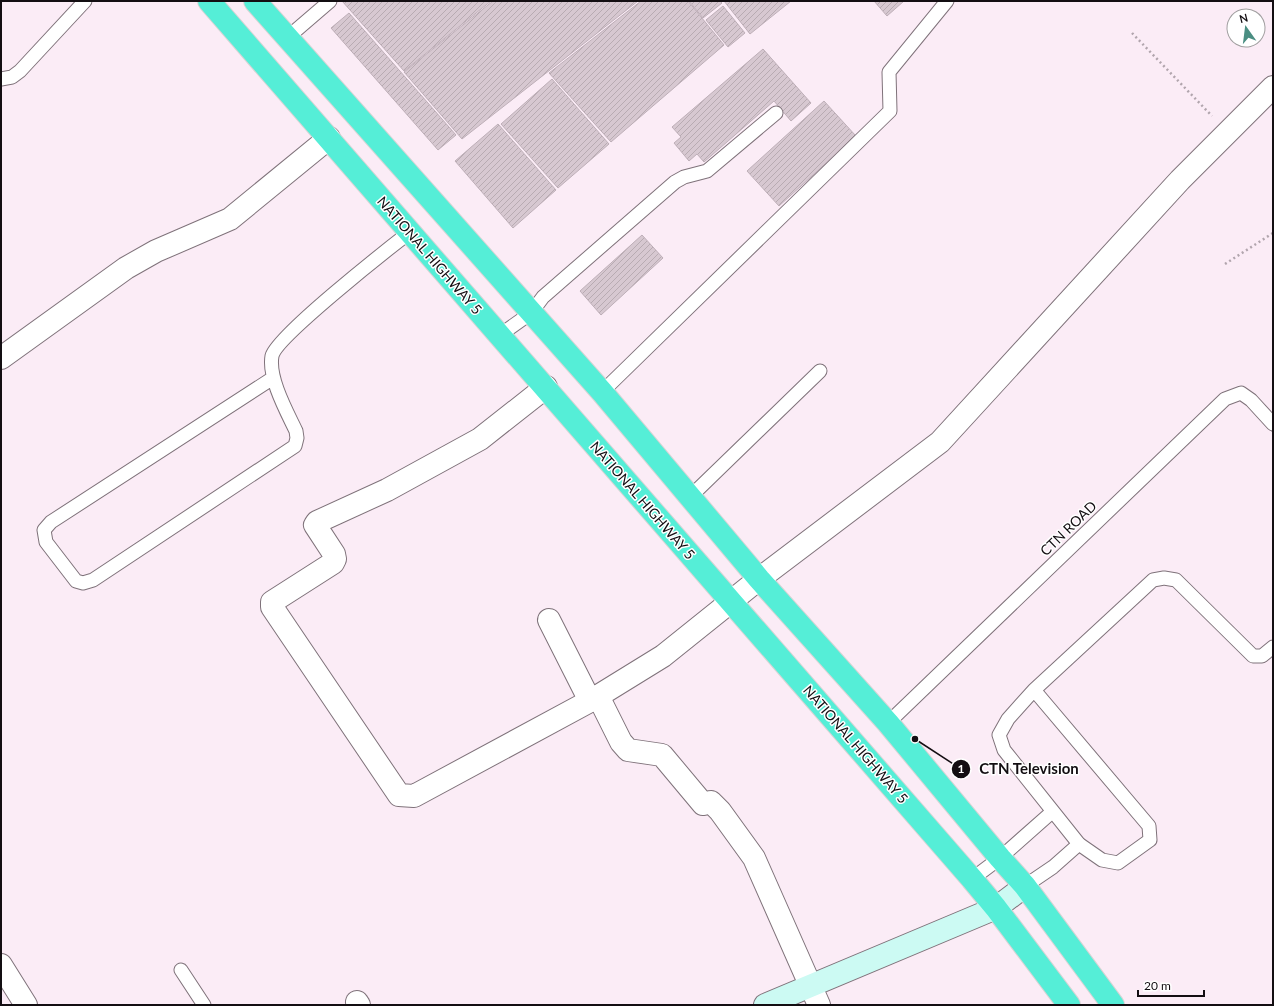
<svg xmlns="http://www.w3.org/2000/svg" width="1274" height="1006" font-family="Lato,sans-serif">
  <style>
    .building { fill: url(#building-hatch); stroke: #beafb8 }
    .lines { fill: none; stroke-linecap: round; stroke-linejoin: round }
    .lane-casing { stroke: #7f727a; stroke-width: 15 }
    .street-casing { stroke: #7f727a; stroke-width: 24 }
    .secondary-casing { stroke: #7f727a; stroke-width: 24 }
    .highway-casing { stroke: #d5d4d4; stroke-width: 24 }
    .path { stroke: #b1a5ad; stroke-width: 2.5; stroke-dasharray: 2 3; stroke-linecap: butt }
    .lane { stroke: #fff; stroke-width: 13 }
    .street { stroke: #fff; stroke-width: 22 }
    .secondary { stroke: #ccfaf3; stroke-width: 22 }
    .highway { stroke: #55eed7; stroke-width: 22 }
    .labels { text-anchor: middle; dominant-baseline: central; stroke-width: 3; stroke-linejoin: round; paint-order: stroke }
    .street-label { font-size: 14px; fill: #130e12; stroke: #fff }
    .leader { fill: none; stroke: #130e12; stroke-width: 1.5 }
    .callout-dot { fill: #130e12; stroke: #fff; stroke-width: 1.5 }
    .mark-label { font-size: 12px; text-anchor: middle; font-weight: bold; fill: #fff }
    .callout-label { font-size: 15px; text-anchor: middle; font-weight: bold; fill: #130e12; stroke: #fff; stroke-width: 3; stroke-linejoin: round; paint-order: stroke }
  </style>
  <defs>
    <pattern id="building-hatch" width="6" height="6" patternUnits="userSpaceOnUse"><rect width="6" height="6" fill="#d7c8d1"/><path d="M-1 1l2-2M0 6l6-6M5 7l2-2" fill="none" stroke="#b8abb2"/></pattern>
  </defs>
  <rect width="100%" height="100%" fill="#fbecf6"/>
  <g class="building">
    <path d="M342,1H491L404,71Z"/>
    <path d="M493,1H638L462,139L404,72Z"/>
    <path d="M641,1H688L724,45L611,142L549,73Z"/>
    <path d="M689,1H720L722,3L703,18Z"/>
    <path d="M724,1H791L750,34Z"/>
    <path d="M874,1H904L887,16Z"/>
    <path d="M723,6L745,33L728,47L706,20Z"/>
    <path d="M349,13L456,135L438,150L331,28Z"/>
    <path d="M763,49L811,103L791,121L774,101L704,162L697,154L689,161L674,143L681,137L672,127Z"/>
    <path d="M552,79L609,144L558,188L501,124Z"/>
    <path d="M824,101L856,136L779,206L747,171Z"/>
    <path d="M498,124L556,190L513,228L455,161Z"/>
    <path d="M642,235L663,258L601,315L580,291Z"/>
  </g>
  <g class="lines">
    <defs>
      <g id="lane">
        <path d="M287,38L330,1"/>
        <path d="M1,79L12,77L20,71L85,1"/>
        <path d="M500,335L531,313L543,297L675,182L684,177L707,171L776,113"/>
        <path d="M273,378L51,522L44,530L46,542L76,581L83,583L93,580L295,446L297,438L296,431C287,412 268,378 272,356C276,337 388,249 410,232"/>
        <path d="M602,392L890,111L889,72L947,1"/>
        <path d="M690,497L820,371"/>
        <path d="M1034,690L1149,826L1150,840L1118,863L1102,860L1079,844L1004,750L999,735L1008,719L1034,690L1153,580L1164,578L1176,580L1253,656H1262L1273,647"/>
        <path d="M888,723L1225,399L1241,393L1251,400L1273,424"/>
        <path d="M972,879L1000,858L1052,812"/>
        <path d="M1025,886L1053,867L1079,844"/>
        <path d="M181,970L204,1005"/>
      </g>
      <g id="street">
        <path d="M1,358L126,268L156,251L230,219L329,138"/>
        <path d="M546,387L480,439L387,490L317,522L315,525L317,528L334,554L335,559L333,563L272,602V607L399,795L414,796L590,701L663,656L759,579L940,442L1180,180L1273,87"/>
        <path d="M549,620L590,701"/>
        <path d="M598,696L621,742L628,750L662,755L703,804L711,802L720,811L754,858L819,1005"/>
        <path d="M1,965L26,1005"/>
        <path d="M357,1002L359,1005"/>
      </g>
      <path id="secondary" d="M765,1005L996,908L1025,886"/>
      <g id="highway">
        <path d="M209,1L972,879L996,908L1069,1005"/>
        <path d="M255,1L602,392L759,579L888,723L1000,858L1025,886L1113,1005"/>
      </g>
    </defs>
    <use href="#lane" class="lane-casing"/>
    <use href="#street" class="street-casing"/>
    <use href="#secondary" class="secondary-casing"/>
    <use href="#highway" class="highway-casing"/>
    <g class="path">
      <path d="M1132,33L1212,116"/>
      <path d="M1225,264L1273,233"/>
    </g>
    <use href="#lane" class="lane"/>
    <use href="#street" class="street"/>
    <use href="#secondary" class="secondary"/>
    <use href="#highway" class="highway"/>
  </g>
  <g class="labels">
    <g class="street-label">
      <text transform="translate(430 255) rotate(49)">NATIONAL HIGHWAY 5</text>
      <text transform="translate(643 500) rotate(49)">NATIONAL HIGHWAY 5</text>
      <text transform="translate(1068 528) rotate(-44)">CTN ROAD</text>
      <text transform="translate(856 744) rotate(49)">NATIONAL HIGHWAY 5</text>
    </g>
  </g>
  <path class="leader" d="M915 739L961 769"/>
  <g class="callout-dot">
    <circle cx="915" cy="739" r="4"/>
    <circle cx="961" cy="769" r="10"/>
  </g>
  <g class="mark-label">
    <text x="961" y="773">1</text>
  </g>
  <g class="callout-label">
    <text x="1029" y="774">CTN Television</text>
  </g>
  <rect width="1274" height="1006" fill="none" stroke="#130e12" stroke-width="4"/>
  <g transform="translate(1246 28) rotate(346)"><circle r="19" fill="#ffffff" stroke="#a19fa0"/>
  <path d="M0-3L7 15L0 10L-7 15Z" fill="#4a8e82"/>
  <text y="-6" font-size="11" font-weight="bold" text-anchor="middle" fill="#130e12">N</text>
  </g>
  <path d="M1138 990v6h66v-6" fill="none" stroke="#130e12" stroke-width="2"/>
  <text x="1144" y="990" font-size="12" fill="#130e12" stroke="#ffffff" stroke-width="3" paint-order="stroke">20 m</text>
</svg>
